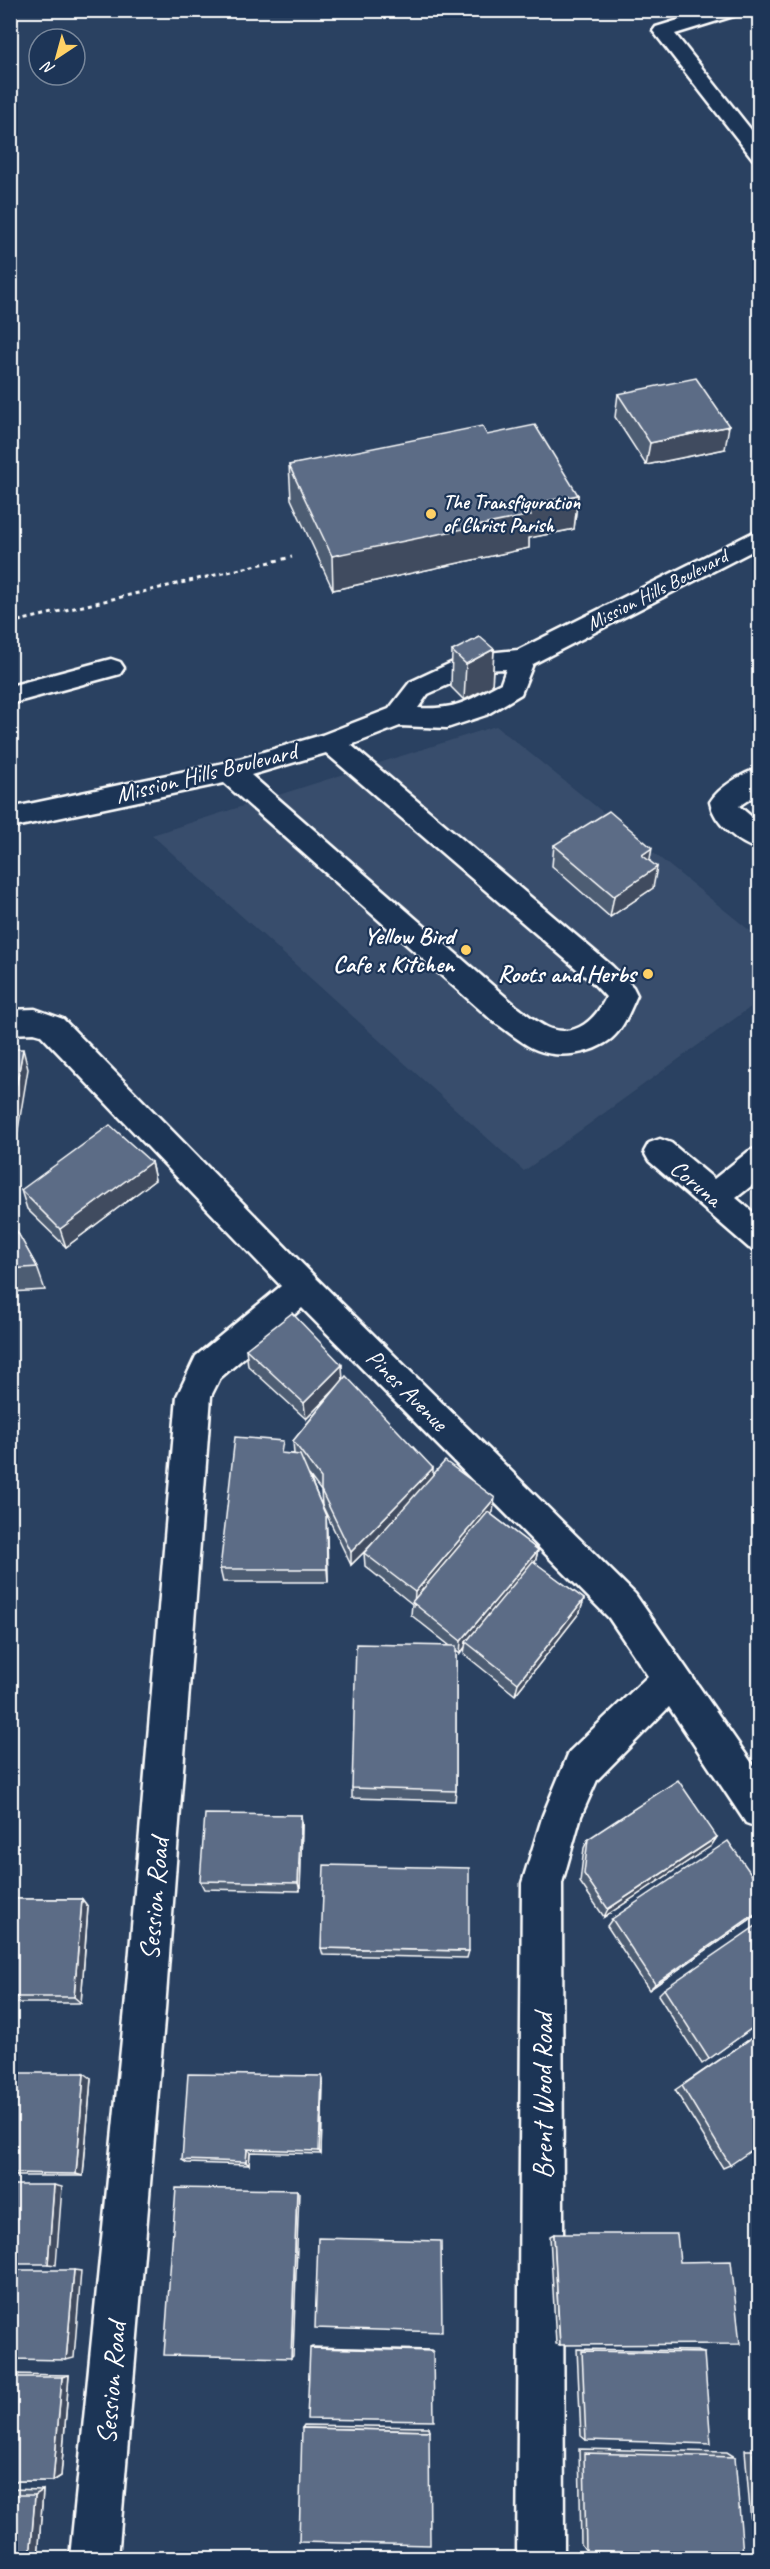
<svg xmlns="http://www.w3.org/2000/svg" width="770" height="2569" font-family="Caveat,sans-serif">
  <style>
    .built { fill: #394e6c }
    .lines { fill: none; stroke-linecap: round; stroke-linejoin: round }
    .minor-casing { stroke: #fff; stroke-width: 5 }
    .path { stroke: #fff; stroke-width: 3; stroke-dasharray: 4 4; stroke-linecap: butt }
    .minor { fill: #1d3557; fill-rule: evenodd }
    .wall { fill: #4e5d73; stroke: #fff; stroke-width: 1.5 }
    .shaded-wall { fill: #404c5e; stroke: #fff; stroke-width: 1.5 }
    .building { fill: #5b6c86; stroke: #fff; stroke-width: 1.5 }
    .poi-dot { fill: #ffd166; stroke: #1d3557; stroke-width: 2 }
    .labels { text-anchor: middle; dominant-baseline: central; stroke-width: 4.5; stroke-linejoin: round; paint-order: stroke }
    .far-poi-label { font-size: 20px; font-weight: bold; fill: #fff; stroke: #1d3557; text-anchor: start }
    .far-street-label { font-size: 20px; fill: #fff; stroke: #1d3557 }
    .street-label { font-size: 24px; fill: #fff; stroke: #1d3557 }
    .poi-label { font-size: 24px; font-weight: bold; fill: #fff; stroke: #1d3557; text-anchor: end }
    .near-street-label { font-size: 28px; fill: #fff; stroke: #1d3557 }
  </style>
  <rect width="100%" height="100%" fill="#2a4161"/>
  <filter id="ink" filterUnits="userSpaceOnUse"><feTurbulence type="fractalNoise" baseFrequency=".0167" numOctaves="2"/><feDisplacementMap in="SourceGraphic" scale="12" xChannelSelector="R" yChannelSelector="G"/><feConvolveMatrix kernelMatrix="1 2 1 2 8 2 1 2 1" color-interpolation-filters="sRGB"/></filter>
  <g filter="url(#ink)">
    <path class="built" d="M496,726L759,938V1001L524,1171L152,835Z"/>
    <g class="lines">
      <defs>
        <g id="minor">
          <path d="M711,10H742L740,14L675,34L760,141V161L753,159L653,31L656,27Z"/>
          <path d="M760,529V547L533,664L521,694L486,715L447,728L400,726L351,745L612,966L633,987L637,995C630,1010 624,1028 611,1039C592,1054 560,1059 537,1050C522,1044 508,1031 494,1022L224,783L10,828V808L229,762L322,735L389,709L410,682L468,655L518,650ZM506,669L501,683C467,701 458,710 418,708L428,694L481,670ZM326,753L592,982L606,997C596,1019 577,1037 551,1029C539,1025 526,1013 516,1006L251,775Z"/>
          <path d="M111,659L120,662L124,668L120,674L10,704V686Z"/>
          <path d="M760,768V792L739,806L760,824V850C739,844 714,824 710,802C719,787 743,773 760,768Z"/>
          <path d="M35,1009L63,1019L315,1277L635,1594L760,1775V1828L746,1823L669,1707L597,1780L581,1816L562,1883L564,2558H517L522,1883L543,1815L569,1752L648,1676L609,1618L302,1308L220,1378L211,1396L165,2009L118,2558H70L125,2009L177,1396L196,1356L281,1286L41,1035L34,1033L10,1034V1010Z"/>
          <path d="M660,1139L671,1143L714,1179L749,1151L760,1147V1179L736,1198L760,1218V1252L749,1248L649,1161L644,1152L649,1143Z"/>
        </g>
      </defs>
      <use href="#minor" class="minor-casing"/>
      <path class="path" d="M10,623L292,557"/>
      <use href="#minor" class="minor"/>
    </g>
    <g class="wall">
      <path d="M618,394L725,449L646,465L615,417Z"/>
      <path d="M487,435L578,495L574,529L529,538V548L333,590L291,499L289,465Z"/>
      <path d="M494,649L492,686L464,700L451,687L452,651Z"/>
      <path d="M554,845L650,861L653,888L610,917L552,866Z"/>
      <path d="M151,1162L155,1180L66,1247L27,1209L21,1190Z"/>
      <path d="M10,1219L37,1267L45,1290L10,1292Z"/>
      <path d="M246,1349L343,1379L433,1474L493,1512L491,1514L538,1550L535,1563L584,1599L580,1612L515,1695L464,1654L465,1647L460,1654L456,1651V1791L455,1801L352,1798V1788L450,1646L411,1615L412,1604L365,1566L364,1553L369,1547L351,1565L322,1505L321,1491L309,1475L326,1516L328,1582H223L220,1569L284,1454H294L293,1441L334,1390L306,1419L248,1366Z"/>
      <path d="M301,1815L302,1825L300,1891L204,1889L200,1881Z"/>
      <path d="M717,1837L711,1846L604,1917L580,1882L584,1848L588,1839Z"/>
      <path d="M759,1885V1913L649,1990L607,1926L612,1919Z"/>
      <path d="M10,1899H82L88,1907L81,2003H10Z"/>
      <path d="M321,1948L469,1951L467,1958L323,1955Z"/>
      <path d="M664,1989L759,2023L702,2064L658,1995Z"/>
      <path d="M759,2033L730,2165L723,2168L675,2090Z"/>
      <path d="M10,2073L91,2078L83,2176H10Z"/>
      <path d="M322,2076L323,2080L321,2154L250,2152L249,2165L187,2163L182,2160Z"/>
      <path d="M554,2234L560,2345L556,2344L550,2236Z"/>
      <path d="M312,2347L432,2350L433,2351L310,2348Z"/>
      <path d="M577,2349L697,2351L704,2353L586,2440L581,2436Z"/>
      <path d="M10,2374L69,2375L61,2476L53,2481H10Z"/>
      <path d="M304,2425L428,2427L429,2431L302,2428Z"/>
      <path d="M579,2449L727,2452L735,2457L586,2551L581,2544Z"/>
      <path d="M745,2450H759V2559L754,2558Z"/>
      <path d="M10,2489L43,2490L38,2559H10Z"/>
    </g>
    <g class="shaded-wall">
      <path d="M729,426L725,449L646,465L650,443Z"/>
      <path d="M578,495L574,529L529,538V548L333,590L332,556L526,505Z"/>
      <path d="M494,649L492,686L464,700L466,664Z"/>
      <path d="M652,848L648,870L642,855Z"/>
      <path d="M657,867L653,888L610,917L614,896Z"/>
      <path d="M23,1049L28,1069L13,1160L10,1153V1120Z"/>
      <path d="M151,1162L155,1180L66,1247L60,1229Z"/>
      <path d="M342,1365L343,1381L306,1419L304,1403Z"/>
      <path d="M433,1468V1483L351,1565V1552Z"/>
      <path d="M495,1498L493,1512L414,1605L415,1592Z"/>
      <path d="M326,1516L327,1530L328,1582L327,1569Z"/>
      <path d="M538,1550L535,1563L466,1642L465,1647L460,1654L461,1641Z"/>
      <path d="M584,1599L580,1612L515,1695L518,1683Z"/>
      <path d="M301,1815L302,1825L300,1891L298,1883Z"/>
      <path d="M717,1837L711,1846L604,1917L608,1909Z"/>
      <path d="M82,1899L88,1907L81,2003L74,1997Z"/>
      <path d="M759,1911V1913L649,1990L655,1984Z"/>
      <path d="M84,2073L91,2078L83,2176L76,2174Z"/>
      <path d="M322,2076L323,2080L321,2154L319,2151Z"/>
      <path d="M247,2149L250,2152L249,2165L246,2162Z"/>
      <path d="M54,2185L62,2187L56,2265L48,2264Z"/>
      <path d="M297,2190L299,2192L293,2356L291,2358Z"/>
      <path d="M74,2270L81,2271L74,2358L66,2360Z"/>
      <path d="M69,2375L61,2476L53,2481L62,2377Z"/>
      <path d="M43,2490L38,2559H30L35,2495Z"/>
    </g>
    <g class="building">
      <path d="M696,378L729,426L650,443L618,394Z"/>
      <path d="M535,425L578,495L526,505L531,515L332,556L289,465L482,426L487,435Z"/>
      <path d="M480,637L494,649L466,664L452,651Z"/>
      <path d="M609,811L652,848L642,855L657,867L614,896L554,845Z"/>
      <path d="M10,1049H23L10,1120Z"/>
      <path d="M110,1125L151,1162L60,1229L21,1190Z"/>
      <path d="M10,1219L37,1267L10,1269Z"/>
      <path d="M292,1313L342,1365L304,1403L246,1349Z"/>
      <path d="M346,1376L433,1468L351,1552L321,1490V1478L293,1441Z"/>
      <path d="M235,1437L283,1441L281,1453L300,1455L326,1516L327,1569H220Z"/>
      <path d="M445,1461L495,1498L415,1592L364,1553Z"/>
      <path d="M488,1512L538,1550L461,1641L412,1602Z"/>
      <path d="M533,1561L584,1599L518,1683L466,1642Z"/>
      <path d="M356,1644L456,1646V1791L352,1788Z"/>
      <path d="M678,1780L717,1837L608,1909L584,1874L588,1839Z"/>
      <path d="M205,1814L301,1815L298,1883L200,1881Z"/>
      <path d="M728,1841L759,1885V1911L655,1984L612,1919Z"/>
      <path d="M324,1865L469,1868V1951L321,1948Z"/>
      <path d="M10,1899H82L74,1997H10Z"/>
      <path d="M759,1924V2023L709,2059L664,1989Z"/>
      <path d="M759,2033V2145L730,2165L682,2086Z"/>
      <path d="M10,2073H84L76,2174L10,2173Z"/>
      <path d="M188,2074L322,2076L319,2151L247,2149L246,2162L182,2160Z"/>
      <path d="M10,2185H54L48,2264H10Z"/>
      <path d="M176,2188L297,2190L291,2358L164,2355Z"/>
      <path d="M554,2234H677L680,2262L731,2261L740,2344L560,2345Z"/>
      <path d="M318,2238L441,2241L442,2332L315,2328Z"/>
      <path d="M10,2270H74L66,2360L10,2359Z"/>
      <path d="M310,2348L433,2351L434,2421L307,2419Z"/>
      <path d="M582,2351L704,2353L711,2444L586,2440Z"/>
      <path d="M10,2377H62L53,2481H10Z"/>
      <path d="M302,2428L429,2431L430,2545L299,2542Z"/>
      <path d="M584,2453L735,2457L743,2554L586,2551Z"/>
      <path d="M753,2454H759V2526Z"/>
      <path d="M10,2495H35L30,2559H10Z"/>
    </g>
  </g>
  <g class="poi-dot">
    <circle cx="431" cy="514" r="6"/>
    <circle cx="466" cy="950" r="6"/>
    <circle cx="648" cy="974" r="6"/>
  </g>
  <g class="labels">
    <g class="far-poi-label">
      <text x="443" y="502">The Transfiguration<tspan x="443" dy="23">of Christ Parish</tspan></text>
    </g>
    <g class="far-street-label">
      <text transform="translate(657 590) rotate(-27)">Mission Hills Boulevard</text>
    </g>
    <g class="street-label">
      <text transform="translate(206 773) rotate(-14)">Mission Hills Boulevard</text>
      <text transform="translate(696 1183) rotate(40)">Coruna</text>
      <text transform="translate(407 1390) rotate(45)">Pines Avenue</text>
    </g>
    <g class="poi-label">
      <text x="454" y="936">Yellow Bird<tspan x="454" dy="28">Cafe x Kitchen</tspan></text>
      <text x="636" y="974">Roots and Herbs</text>
    </g>
    <g class="near-street-label">
      <text transform="translate(154 1899) rotate(-85)">Session Road</text>
      <text transform="translate(542 2096) rotate(-90)">Brent Wood Road</text>
      <text transform="translate(111 2383) rotate(-85)">Session Road</text>
    </g>
  </g>
  <rect width="770" height="2569" fill="none" stroke="#1d3557" stroke-width="36"/>
  <rect x="18" y="18" width="734" height="2533" fill="none" stroke="#fff" stroke-width="2" filter="url(#ink)"/>
  <g transform="translate(57 57) rotate(216)"><circle r="28" fill="#1d3557" stroke="#77869a" stroke-width="1.5"/>
  <path d="M0-4.5L10 22L0 15L-10 22Z" fill="#ffd166"/>
  <text y="-9" font-size="16" font-weight="bold" text-anchor="middle" fill="#ffffff">N</text>
  </g>
</svg>
